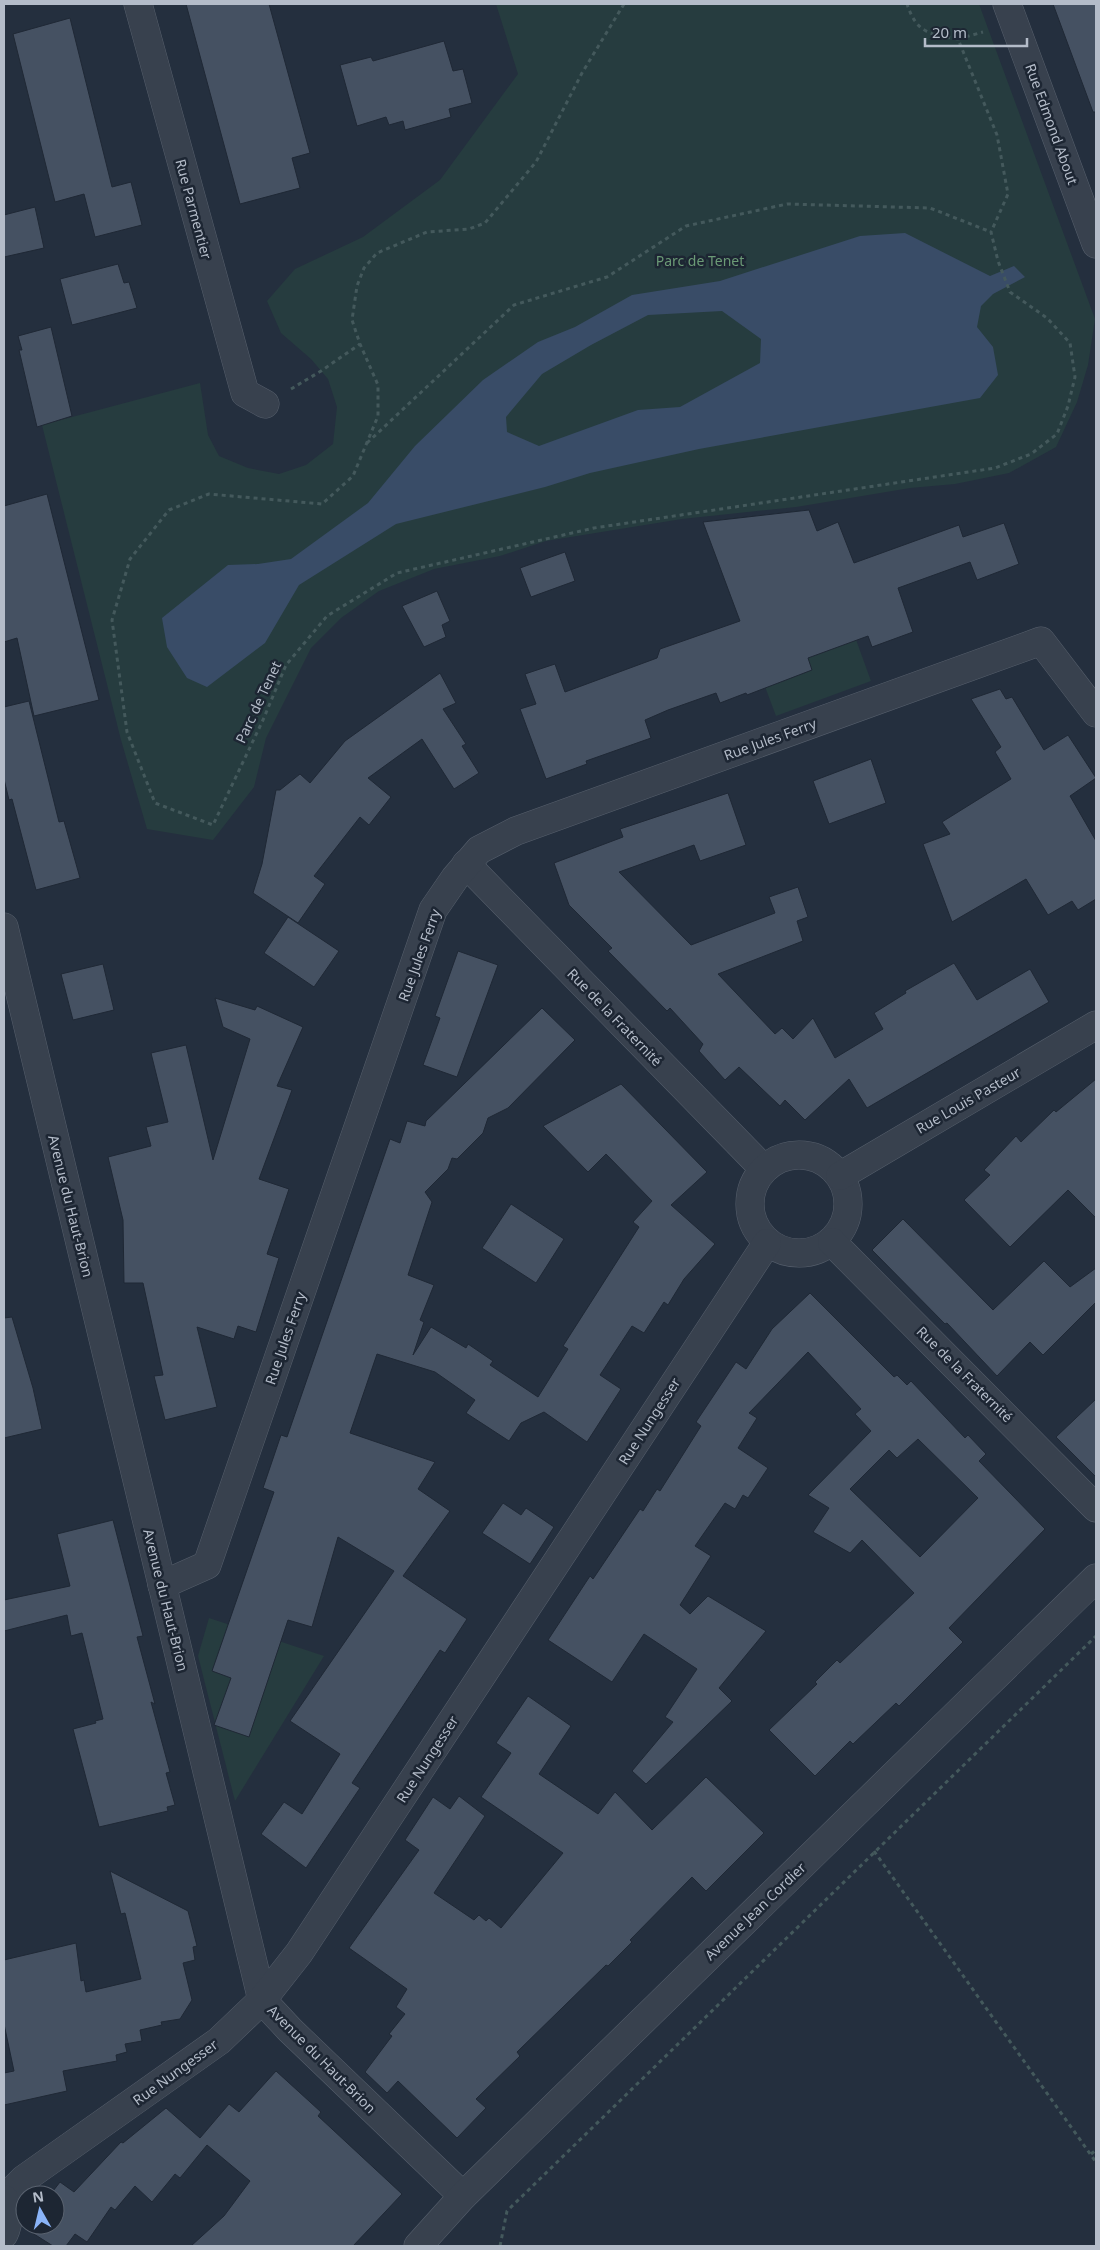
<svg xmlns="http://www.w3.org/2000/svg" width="1100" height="2250" font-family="'Noto Sans',sans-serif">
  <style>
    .green { fill: #263c3f }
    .water { fill: #394c67; fill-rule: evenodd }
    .building { fill: #455162; stroke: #1f2835; fill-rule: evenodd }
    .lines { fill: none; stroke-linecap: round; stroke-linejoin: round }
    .minor-casing { stroke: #565f6c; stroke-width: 29 }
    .tertiary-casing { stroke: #565f6c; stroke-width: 29 }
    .path { stroke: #44595c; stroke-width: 3; stroke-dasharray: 4 4; stroke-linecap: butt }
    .minor { stroke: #38414e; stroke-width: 28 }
    .tertiary { stroke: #38414e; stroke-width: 28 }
    .labels { text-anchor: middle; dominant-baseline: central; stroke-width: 5; stroke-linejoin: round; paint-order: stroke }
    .street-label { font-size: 14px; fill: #b4bcc9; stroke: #1d2633 }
    .park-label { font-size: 14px; fill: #6b9a76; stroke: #1d2633 }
  </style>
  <rect width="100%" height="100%" fill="#242f3e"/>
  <g class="green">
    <path d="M496,4H979L1095,319L1088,365L1077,402L1056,447L1009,473L955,484L910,488L796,507L682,519L546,541L500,556L434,569L379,591L341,618L311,648L266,738L254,787L213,840L147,829L121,740L42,425L200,383L208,435L219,456L248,468L279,474L306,465L333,444L337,407L328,379L311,359L281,333L267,301L295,269L363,237L440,180L518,74Z"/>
    <path d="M809,510L871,681L776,716L703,522Z"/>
    <path d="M209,1618L324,1656L235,1801L198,1656Z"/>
  </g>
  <path class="water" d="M905,233L990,276L1014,266L1025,277L993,294L981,306L977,327L993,347L998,375L980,398L699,449L590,473L545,487L396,524L299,585L265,643L207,687L187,678L167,647L162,618L228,565L258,564L291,559L368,503L415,446L483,380L538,342L575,327L632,295L720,281L860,236ZM722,311L761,339L760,363L680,407L638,410L539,446L507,432L506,417L542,374L591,345L648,315Z"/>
  <g class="building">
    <path d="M186,4H269L310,153L292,158L300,188L240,204Z"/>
    <path d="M1053,4H1096V112H1093Z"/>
    <path d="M70,18L112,187L131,182L142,225L95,237L84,194L55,202L13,34Z"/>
    <path d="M444,41L453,71L463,69L472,103L449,109L451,117L405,130L403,121L389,125L386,117L357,126L340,65L371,57L373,61Z"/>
    <path d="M35,207L44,248L4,257V215Z"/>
    <path d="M118,264L124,283L129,282L137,308L72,325L60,279Z"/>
    <path d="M51,327L72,416L37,427L19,350H22L18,336Z"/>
    <path d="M47,494L99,700L34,716L17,638L4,642V506Z"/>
    <path d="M809,510L817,531L838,522L854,563L959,525L963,537L1004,523L1019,564L977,580L970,562L898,588L913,632L872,647L868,636L808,658L812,670L747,695L746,693L720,703L716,693L668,710L645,720L651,738L586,761L587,764L546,779L520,709L536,704L525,674L555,664L565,692L657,658L660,649L740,621L703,522Z"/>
    <path d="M565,552L575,581L531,597L520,568Z"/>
    <path d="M437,591L450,621L442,625L446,637L424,647L402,606Z"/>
    <path d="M440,673L456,703L443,709L466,744L462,746L479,773L454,789L422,739L368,778L391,797L369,825L360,817L314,876L325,884L298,923L253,893L262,864L276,790H280L300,774L310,783L345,741Z"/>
    <path d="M1000,689L1006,699L1012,697L1044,750L1068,735L1096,778L1070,796L1096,841V899L1078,910L1072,901L1048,915L1026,879L952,922L923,844L950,834L942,822L1011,779L995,752L1001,747L971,699Z"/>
    <path d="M29,701L59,822L64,821L80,878L36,890L12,799L9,800L4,779V707Z"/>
    <path d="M871,759L886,803L829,824L813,781Z"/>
    <path d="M728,793L746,845L700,861L694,845L619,872L691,945L775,913L769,897L798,887L808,917L797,921L803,941L718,974L775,1034L782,1028L793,1039L813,1018L835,1058L883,1029L874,1013L906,993L905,991L954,963L977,1000L1030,969L1049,1002L867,1108L849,1079L805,1120L785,1100L780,1106L739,1067L725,1080L699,1051L703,1044L670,1008L667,1011L608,951L612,948L569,905L554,863L623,837L620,829Z"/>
    <path d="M288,917L339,951L314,987L264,953Z"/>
    <path d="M458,951L498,965L457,1077L423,1065L440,1018L435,1016Z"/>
    <path d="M103,964L114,1010L73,1020L61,974Z"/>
    <path d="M215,998L255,1010L257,1006L303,1027L277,1086L292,1090L259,1179L289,1189L267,1254L279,1258L256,1332L238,1326L234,1339L197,1327L217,1407L165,1420L154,1376L163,1375L143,1283H124L123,1220L108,1157L151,1146L146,1127L168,1122L151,1053L186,1045L213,1160L250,1039L223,1027Z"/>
    <path d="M542,1008L575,1040L508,1108L488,1118L483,1133L457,1159L452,1158L448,1169L425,1192L432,1202L408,1275L434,1285L420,1320L424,1322L413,1355L431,1327L466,1348L468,1344L493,1361L490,1365L538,1397L568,1349L563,1346L639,1227L633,1222L652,1201L606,1154L588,1172L543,1126L621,1084L707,1172L671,1205L715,1244L684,1279L668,1305L664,1302L644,1333L632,1326L600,1375L621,1389L587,1442L544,1412L521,1423L509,1441L466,1413L475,1400L435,1372L377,1354L350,1433L435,1462L418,1489L450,1511L403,1576L467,1619L445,1653L440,1650L352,1783L360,1788L306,1868L261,1834L284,1802L302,1814L340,1754L290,1721L394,1571L338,1537L312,1627L288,1620L249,1737L214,1725L231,1678L212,1671L274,1492L263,1488L281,1435L287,1437L390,1139L400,1143L407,1121L425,1126L426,1121Z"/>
    <path d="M1096,1079V1218L1068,1190L1010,1247L964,1200L990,1175L984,1170L1016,1136L1021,1142L1054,1110L1056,1112Z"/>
    <path d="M511,1204L564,1239L536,1283L482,1248Z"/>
    <path d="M903,1219L993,1310L1044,1261L1070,1287L1096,1268V1302L1043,1355L1030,1342L997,1376L947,1323L945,1324L872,1250Z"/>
    <path d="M810,1293L894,1377L897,1375L907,1385L911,1381L965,1438L968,1435L986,1454L979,1461L1045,1529L949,1628L963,1642L899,1706L896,1703L853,1744L850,1741L815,1776L769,1730L817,1684L815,1682L837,1660L840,1663L914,1593L862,1540L850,1553L813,1532L829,1508L808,1495L871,1431L855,1414L861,1409L808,1352L749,1413L757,1418L738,1448L768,1468L748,1498L743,1495L735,1509L725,1503L695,1546L711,1556L680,1605L690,1614L708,1596L766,1631L719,1688L732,1701L646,1784L632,1771L673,1722L665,1717L697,1669L644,1634L612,1682L548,1640L590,1576L593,1579L640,1509L643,1511L657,1489L660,1491L701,1426L696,1422L736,1362L746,1369L772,1329ZM918,1439L978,1498L920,1557L850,1489L889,1450L897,1458Z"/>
    <path d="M12,1317L33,1388L42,1429L4,1438V1318Z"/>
    <path d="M1096,1399V1477L1056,1437Z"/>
    <path d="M503,1503L521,1515L526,1508L554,1527L530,1564L482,1533Z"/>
    <path d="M113,1520L143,1636L137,1637L155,1704L151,1702L170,1772L166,1773L175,1805L167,1807L168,1811L99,1827L73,1729L96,1723L95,1721L103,1719L82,1633L71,1636L67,1615L4,1631V1600L70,1586L57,1534Z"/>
    <path d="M528,1696L571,1726L539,1774L598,1814L615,1792L652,1830L706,1777L764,1833L706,1891L692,1877L630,1940L632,1942L608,1966L606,1965L517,2052L520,2056L476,2099L486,2108L457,2138L398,2081L387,2093L365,2072L392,2036L389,2034L405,2014L396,2007L407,1989L349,1948L419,1850L405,1840L433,1797L450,1809L459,1796L485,1816L434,1893L474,1920L479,1915L486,1921L489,1918L501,1928L563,1853L481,1797L511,1753L496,1743Z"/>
    <path d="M110,1871L188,1911L197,1946L193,1947L195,1960L183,1963L192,2000L180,2019L161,2022L162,2025L140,2030L142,2041L125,2044L127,2052L116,2055L117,2061L63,2071L67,2091L4,2105V2073L14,2071L4,2024V1960L76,1943L81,1981L84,1980L86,1992L141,1979L125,1913L121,1914Z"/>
    <path d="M276,2071L321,2112L318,2116L402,2194L353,2246H191L224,2216L250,2181L207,2145L180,2178L175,2174L152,2202L135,2186L115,2210L111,2207L87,2242L75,2234L66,2246H53L26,2229L29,2225H55V2195H50L60,2182L74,2192L121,2142L123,2143L166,2108L200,2138L229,2104L239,2112Z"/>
  </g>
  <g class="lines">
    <defs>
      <g id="minor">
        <path d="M138,4L245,393L265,404"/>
        <path d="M1007,4L1096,244"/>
        <path d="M466,864L764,1169"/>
        <path d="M4,927L262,2000L290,2030L463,2196"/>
        <circle cx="799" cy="1204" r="49"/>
        <path d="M840,1176L1096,1025"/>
        <path d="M832,1242L1096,1508"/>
        <path d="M162,1585L207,1565L433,910L455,878L479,850L516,831L1041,641L1096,713"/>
        <path d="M4,2199L24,2179L219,2041L262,2000L299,1953L767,1243"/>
        <path d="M4,2199C8,2213 10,2221 4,2234"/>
      </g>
      <path id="tertiary" d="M418,2246L463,2196L1096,1578"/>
    </defs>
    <use href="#minor" class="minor-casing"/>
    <use href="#tertiary" class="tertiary-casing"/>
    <g class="path">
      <path d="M624,4L582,73L536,162L485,223L469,229L427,232L377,253L364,268L357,286L352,320L360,344L378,385V416L353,476L322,504L209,494L169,510L130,559L112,620L127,732L155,803L213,825L263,720L286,665L327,616L397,573L594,528L995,468L1031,454L1057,434L1068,406L1075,377L1070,343L1047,318L1010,292L998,261L991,232L1008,194L997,135L958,39C930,34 917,34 907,4"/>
      <path d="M958,39L983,32"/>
      <path d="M291,389L321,371L360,344"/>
      <path d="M367,443L514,305L607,277L686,226L787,204L930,208L991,232"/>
      <path d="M874,1851L1096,2162"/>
      <path d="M1091,2154L1096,2150"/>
      <path d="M500,2246L507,2211L1096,1636"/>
    </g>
    <use href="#minor" class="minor"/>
    <use href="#tertiary" class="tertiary"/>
  </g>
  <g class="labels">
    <g class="street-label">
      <text transform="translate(1052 124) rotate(70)">Rue Edmond About</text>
      <text transform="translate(194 209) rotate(75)">Rue Parmentier</text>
      <text transform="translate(258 702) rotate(-65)">Parc de Tenet</text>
      <text transform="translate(770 739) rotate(-20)">Rue Jules Ferry</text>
      <text transform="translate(419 955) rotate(-70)">Rue Jules Ferry</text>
      <text transform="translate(615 1017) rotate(46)">Rue de la Fraternité</text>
      <text transform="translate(968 1100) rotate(-30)">Rue Louis Pasteur</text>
      <text transform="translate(71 1206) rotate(76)">Avenue du Haut-Brion</text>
      <text transform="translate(285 1338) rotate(-71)">Rue Jules Ferry</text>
      <text transform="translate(965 1374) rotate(45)">Rue de la Fraternité</text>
      <text transform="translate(649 1421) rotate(-57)">Rue Nungesser</text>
      <text transform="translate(166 1600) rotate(76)">Avenue du Haut-Brion</text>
      <text transform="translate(427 1759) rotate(-57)">Rue Nungesser</text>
      <text transform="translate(755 1911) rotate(-44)">Avenue Jean Cordier</text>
      <text transform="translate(322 2059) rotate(45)">Avenue du Haut-Brion</text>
      <text transform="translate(175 2072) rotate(-36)">Rue Nungesser</text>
    </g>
    <g class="park-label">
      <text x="700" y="260">Parc de Tenet</text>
    </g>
  </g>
  <rect width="1100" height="2250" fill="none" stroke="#b4bcc9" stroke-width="10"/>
  <g transform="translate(40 2210) rotate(352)"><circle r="24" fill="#1d2633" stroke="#59626f"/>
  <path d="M0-4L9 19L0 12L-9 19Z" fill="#8ab4f8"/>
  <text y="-8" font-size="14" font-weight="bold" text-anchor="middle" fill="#b4bcc9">N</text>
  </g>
  <path d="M925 38v8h102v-8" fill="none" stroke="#b4bcc9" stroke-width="2.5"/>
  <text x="932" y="38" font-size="15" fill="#b4bcc9" stroke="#1d2633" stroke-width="4" paint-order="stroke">20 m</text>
</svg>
